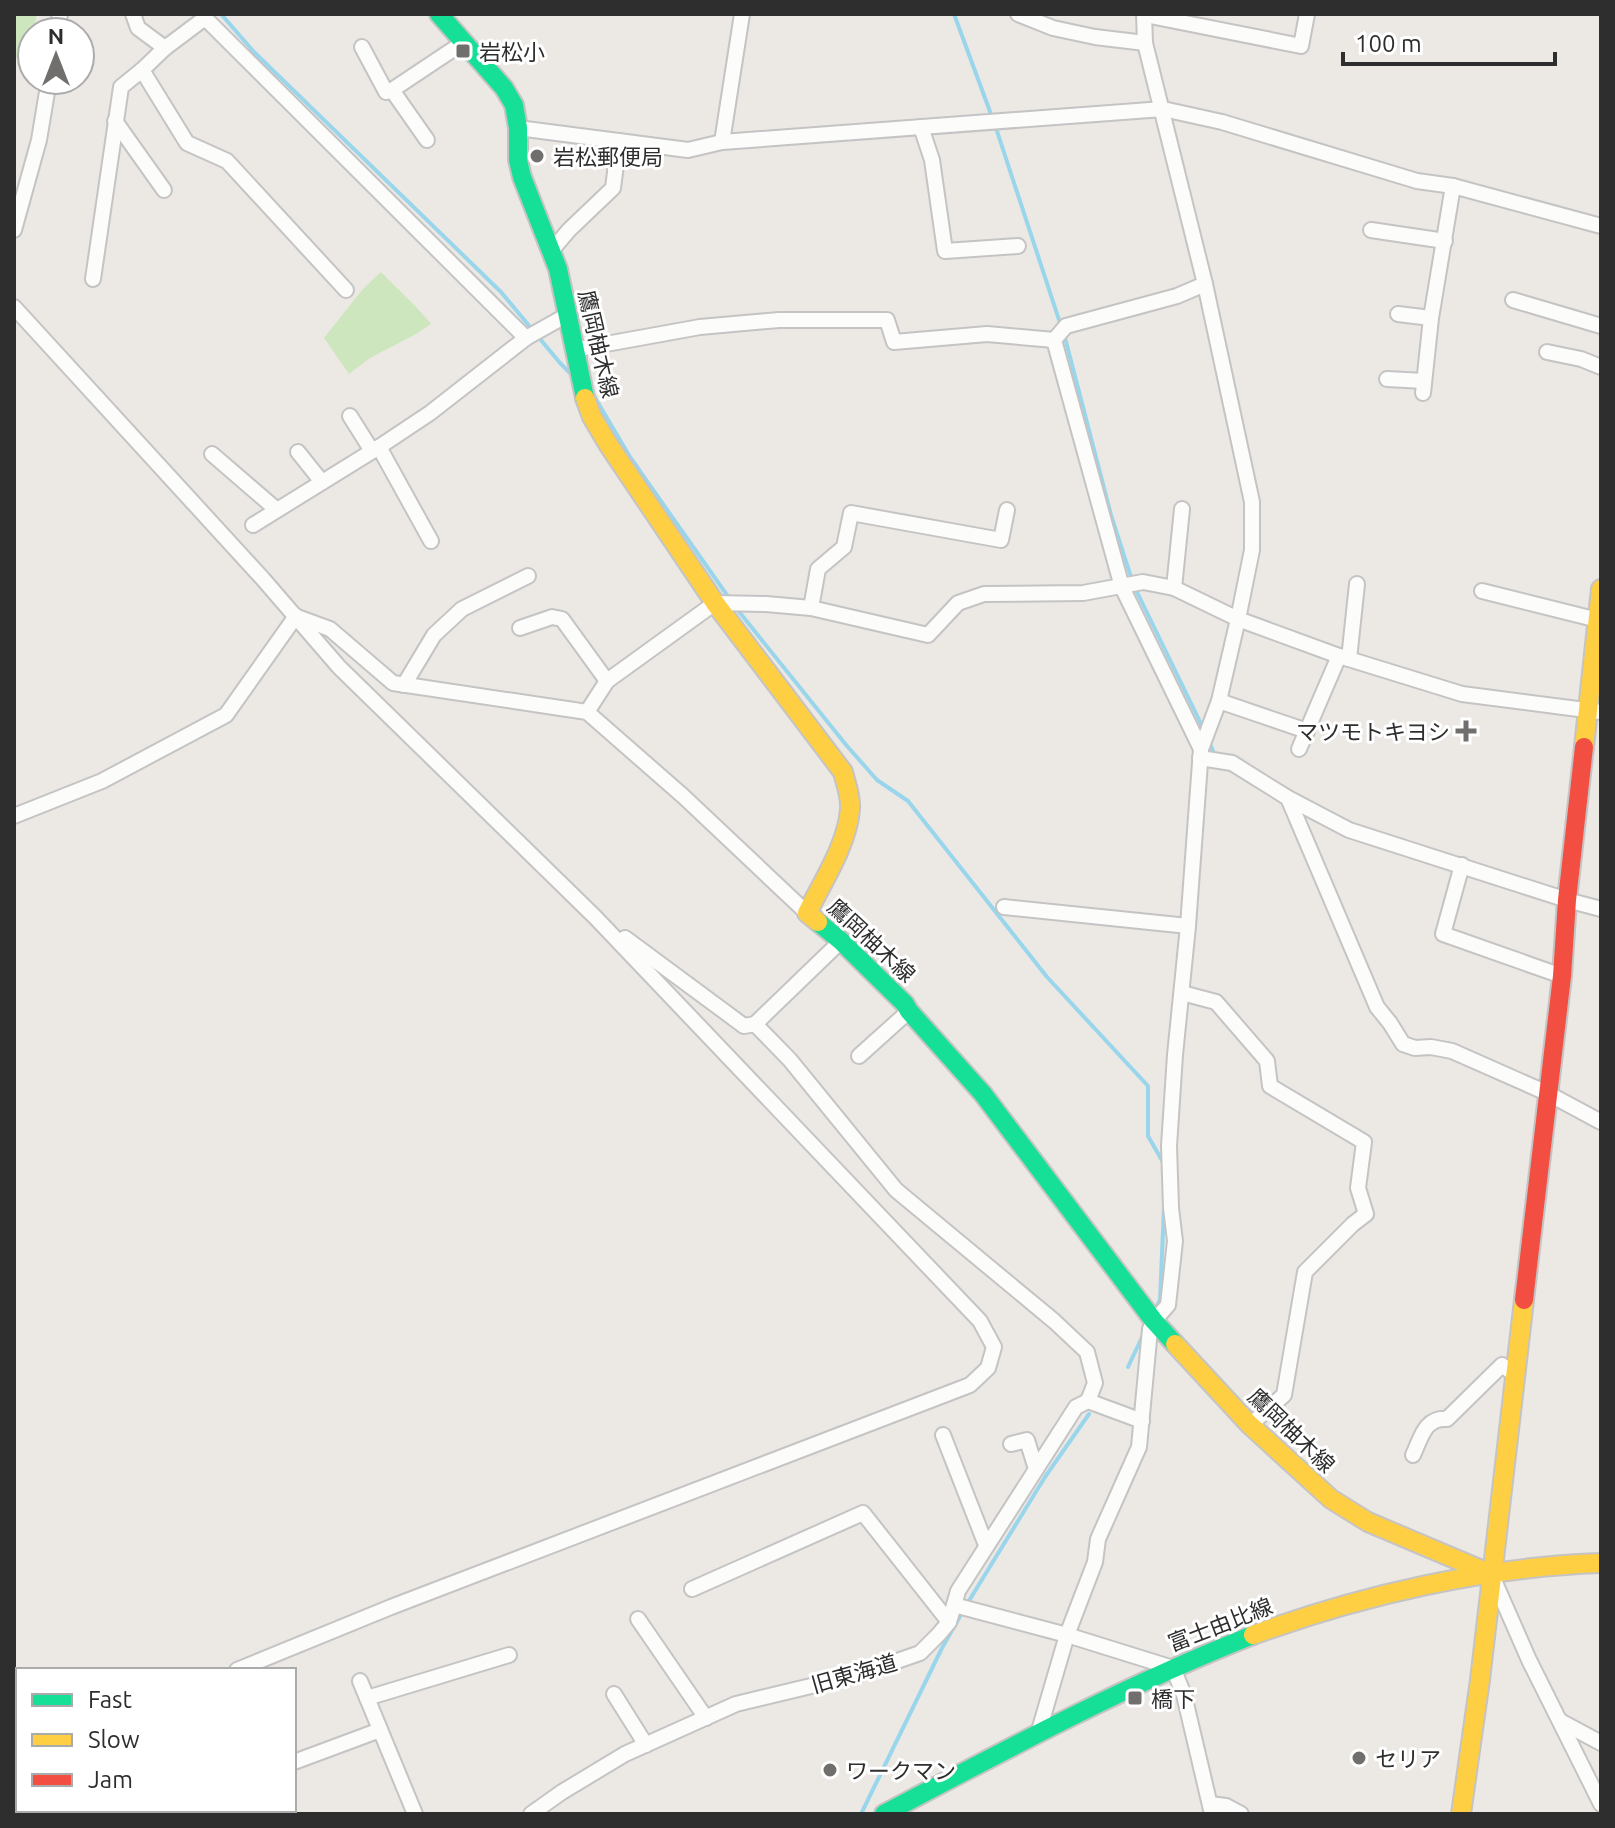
<svg xmlns="http://www.w3.org/2000/svg" width="1615" height="1828" font-family="Ubuntu,'Noto Sans JP',sans-serif">
  <style>
    .green { fill: #cee6be }
    .lines { fill: none; stroke-linecap: round; stroke-linejoin: round }
    .stream { stroke: #99d6ec; stroke-width: 4 }
    .street-casing { stroke: #c5c4c5; stroke-width: 18 }
    .fast-casing { stroke: #c5c4c5; stroke-width: 22 }
    .slow-casing { stroke: #c5c4c5; stroke-width: 22 }
    .jam-casing { stroke: #c5c4c5; stroke-width: 22 }
    .street { stroke: #fcfcfb; stroke-width: 14 }
    .fast { stroke: #16e098; stroke-width: 18 }
    .slow { stroke: #ffcf43; stroke-width: 18 }
    .jam { stroke: #f24e42; stroke-width: 18 }
    .poi-dot { fill: #706f6e; stroke: #fff; stroke-width: 3 }
    .labels { text-anchor: middle; dominant-baseline: central; stroke-width: 6; stroke-linejoin: round; paint-order: stroke }
    .poi-label { font-size: 22px; fill: #2e2e2e; stroke: #fff; text-anchor: start }
    .street-label { font-size: 22px; fill: #2e2e2e; stroke: #fff }
  </style>
  <rect width="100%" height="100%" fill="#ece8e4"/>
  <g class="green">
    <path d="M14,14H37L28,59L14,57Z"/>
    <path d="M381,272C398,290 416,305 431,324L416,334L370,358L349,374L324,338L362,290Z"/>
  </g>
  <g class="lines">
    <g class="stream">
      <path d="M221,14L254,52L501,292L560,363L570,373"/>
      <path d="M954,14L992,117"/>
      <path d="M995,125L1061,326"/>
      <path d="M1064,334L1111,515L1132,580"/>
      <path d="M594,396L630,457L729,598"/>
      <path d="M1135,588L1203,728"/>
      <path d="M736,608L847,746L877,780L908,801L1047,977L1148,1086V1136L1164,1164"/>
      <path d="M1208,739L1213,751"/>
      <path d="M1155,1310L1160,1300L1164,1208"/>
      <path d="M1128,1367L1144,1333"/>
      <path d="M967,1604L1045,1477L1089,1414"/>
      <path d="M861,1814L942,1648L963,1611"/>
    </g>
    <defs>
      <g id="street">
        <path d="M133,14L138,28L165,48"/>
        <path d="M1018,14L1053,28L1095,37L1145,43"/>
        <path d="M1145,15L1301,46L1307,14"/>
        <path d="M57,32L60,14"/>
        <path d="M362,47L386,92L392,90L427,140"/>
        <path d="M142,70L187,143L227,161L346,290"/>
        <path d="M392,90L464,42"/>
        <path d="M115,121L164,190"/>
        <path d="M921,127L932,160L945,251L1018,246"/>
        <path d="M518,128L688,150L722,142L1163,109L1222,122L1417,181L1453,186L1601,226"/>
        <path d="M722,142L742,14"/>
        <path d="M14,230L39,140L49,80"/>
        <path d="M1371,230L1445,241"/>
        <path d="M552,250L569,230L613,188L619,141"/>
        <path d="M93,279L121,87L142,70L165,48L205,18L526,338"/>
        <path d="M1513,300L1601,326"/>
        <path d="M14,307L263,579L339,667L595,917L980,1321L994,1347L988,1368L970,1385L391,1607L237,1670"/>
        <path d="M1398,314L1431,318"/>
        <path d="M1054,340L1122,587L1201,749"/>
        <path d="M573,350L700,327L779,320H887L894,342L987,334L1054,340L1066,326L1177,296L1205,284"/>
        <path d="M1547,352L1581,359L1601,367"/>
        <path d="M1387,379L1424,381"/>
        <path d="M1423,393L1431,318L1453,186"/>
        <path d="M350,416L372,451"/>
        <path d="M379,447L431,541"/>
        <path d="M298,452L322,482"/>
        <path d="M212,454L277,510"/>
        <path d="M253,525L379,447L430,413L526,338L567,315"/>
        <path d="M1174,588L1182,509"/>
        <path d="M1482,591L1598,620"/>
        <path d="M811,608L818,569L844,547L851,513L1001,540L1007,510"/>
        <path d="M300,618L330,629L393,683L587,712L683,796L807,913"/>
        <path d="M520,628L552,617L562,619L607,681"/>
        <path d="M1349,659L1357,584"/>
        <path d="M404,685L434,635L462,609L528,576"/>
        <path d="M1219,701L1307,731"/>
        <path d="M587,712L607,681L715,603L766,604L811,608L928,635L958,603L984,594L1083,593L1143,582L1174,588L1238,619L1339,656L1462,694L1601,712"/>
        <path d="M1299,749L1339,656"/>
        <path d="M1200,758L1232,763L1288,798L1349,830L1567,900L1601,909"/>
        <path d="M1288,798L1377,1007L1390,1023L1403,1044L1415,1048L1431,1047L1452,1051L1547,1093L1601,1122"/>
        <path d="M14,816L102,781L226,715L296,616"/>
        <path d="M1462,865L1443,934L1562,976"/>
        <path d="M1004,907L1188,926"/>
        <path d="M625,938L744,1026L755,1024L841,941"/>
        <path d="M1182,993L1216,1002L1267,1061L1270,1086L1364,1142L1358,1188L1366,1214L1353,1224L1305,1272L1284,1395L1250,1425"/>
        <path d="M755,1024L790,1060L896,1190L1054,1321L1087,1352L1095,1383L1088,1401"/>
        <path d="M859,1056L909,1011"/>
        <path d="M943,1435L986,1545"/>
        <path d="M1011,1444L1027,1440L1036,1469"/>
        <path d="M1413,1455C1421,1438 1425,1417 1447,1419L1502,1365L1515,1375"/>
        <path d="M1493,1578L1529,1660L1601,1804"/>
        <path d="M692,1589L863,1513L949,1622"/>
        <path d="M954,1605L958,1591L1076,1407L1088,1401L1142,1421"/>
        <path d="M638,1619L706,1718"/>
        <path d="M360,1681L415,1814"/>
        <path d="M614,1694L646,1745"/>
        <path d="M367,1698L509,1655"/>
        <path d="M1560,1721L1601,1743"/>
        <path d="M1038,1734L1067,1635L1095,1562L1098,1539L1139,1447L1150,1329L1154,1321L1168,1305L1175,1241L1171,1208L1169,1146L1175,1055L1188,926L1201,749L1219,701L1238,619L1252,550V502L1205,284L1145,43L1144,14"/>
        <path d="M14,1759L18,1757"/>
        <path d="M294,1762L380,1730"/>
        <path d="M1210,1804L1226,1806L1241,1814"/>
        <path d="M255,1810L257,1814"/>
        <path d="M531,1814L562,1792L625,1754L736,1704L857,1675L920,1653L939,1634L949,1622L954,1605L1067,1635L1173,1668L1184,1695L1212,1814"/>
      </g>
      <g id="fast">
        <path d="M439,14L504,88L514,105L518,128V160L522,177L558,269L585,398"/>
        <path d="M818,922L841,941L905,1004L909,1011L983,1094L1154,1321L1175,1344"/>
        <path d="M884,1814C1005,1750 1126,1685 1253,1635"/>
      </g>
      <g id="slow">
        <path d="M585,398L592,417L608,444L715,603L843,772C846,784 851,796 850,809C848,843 822,883 807,913L818,922"/>
        <path d="M1584,747L1601,589"/>
        <path d="M1175,1344L1250,1425L1331,1499L1368,1522L1491,1574"/>
        <path d="M1253,1635C1362,1595 1485,1567 1601,1563"/>
        <path d="M1461,1814L1480,1680L1524,1300"/>
      </g>
      <path id="jam" d="M1524,1300L1562,976L1567,900L1584,747"/>
    </defs>
    <use href="#street" class="street-casing"/>
    <use href="#fast" class="fast-casing"/>
    <use href="#slow" class="slow-casing"/>
    <use href="#jam" class="jam-casing"/>
    <use href="#street" class="street"/>
    <use href="#fast" class="fast"/>
    <use href="#slow" class="slow"/>
    <use href="#jam" class="jam"/>
  </g>
  <g class="poi-dot">
    <rect x="455" y="43" width="16" height="16" rx="4"/>
    <circle cx="537" cy="156" r="8"/>
    <path d="M1462 719h8v8h8v8h-8v8h-8v-8h-8v-8h8z"/>
    <rect x="1127" y="1690" width="16" height="16" rx="4"/>
    <circle cx="1359" cy="1758" r="8"/>
    <circle cx="830" cy="1770" r="8"/>
  </g>
  <g class="labels">
    <g class="poi-label">
      <text x="479" y="51">岩松小</text>
      <text x="553" y="156">岩松郵便局</text>
      <text x="1450" y="731" text-anchor="end">マツモトキヨシ</text>
      <text x="1151" y="1698">橋下</text>
      <text x="1375" y="1758">セリア</text>
      <text x="846" y="1770">ワークマン</text>
    </g>
    <g class="street-label">
      <text transform="translate(599 344) rotate(77)">鷹岡柚木線</text>
      <text transform="translate(872 940) rotate(43)">鷹岡柚木線</text>
      <text transform="translate(1292 1430) rotate(44)">鷹岡柚木線</text>
      <text transform="translate(1220 1624) rotate(-21)">富士由比線</text>
      <text transform="translate(854 1673) rotate(-16)">旧東海道</text>
    </g>
  </g>
  <rect width="1615" height="1828" fill="none" stroke="#2e2e2e" stroke-width="32"/>
  <rect x="16" y="1668" width="280" height="144" fill="#ffffff" stroke="#ababab" stroke-width="2"/>
  <rect x="32" y="1694" width="40" height="12" fill="#16e098" stroke="#ababab" stroke-width="2"/>
  <text x="88" y="1708" font-size="24" fill="#2e2e2e">Fast</text>
  <rect x="32" y="1734" width="40" height="12" fill="#ffcf43" stroke="#ababab" stroke-width="2"/>
  <text x="88" y="1748" font-size="24" fill="#2e2e2e">Slow</text>
  <rect x="32" y="1774" width="40" height="12" fill="#f24e42" stroke="#ababab" stroke-width="2"/>
  <text x="88" y="1788" font-size="24" fill="#2e2e2e">Jam</text>
  <g transform="translate(56 56)"><circle r="38" fill="#ffffff" stroke="#ababab" stroke-width="2"/>
  <path d="M0-6L14 30L0 20L-14 30Z" fill="#706f6e"/>
  <text y="-12" font-size="22" font-weight="bold" text-anchor="middle" fill="#2e2e2e">N</text>
  </g>
  <path d="M1343 52v12h212v-12" fill="none" stroke="#2e2e2e" stroke-width="4"/>
  <text x="1355" y="52" font-size="24" fill="#2e2e2e" stroke="#ffffff" stroke-width="6" paint-order="stroke">100 m</text>
</svg>
